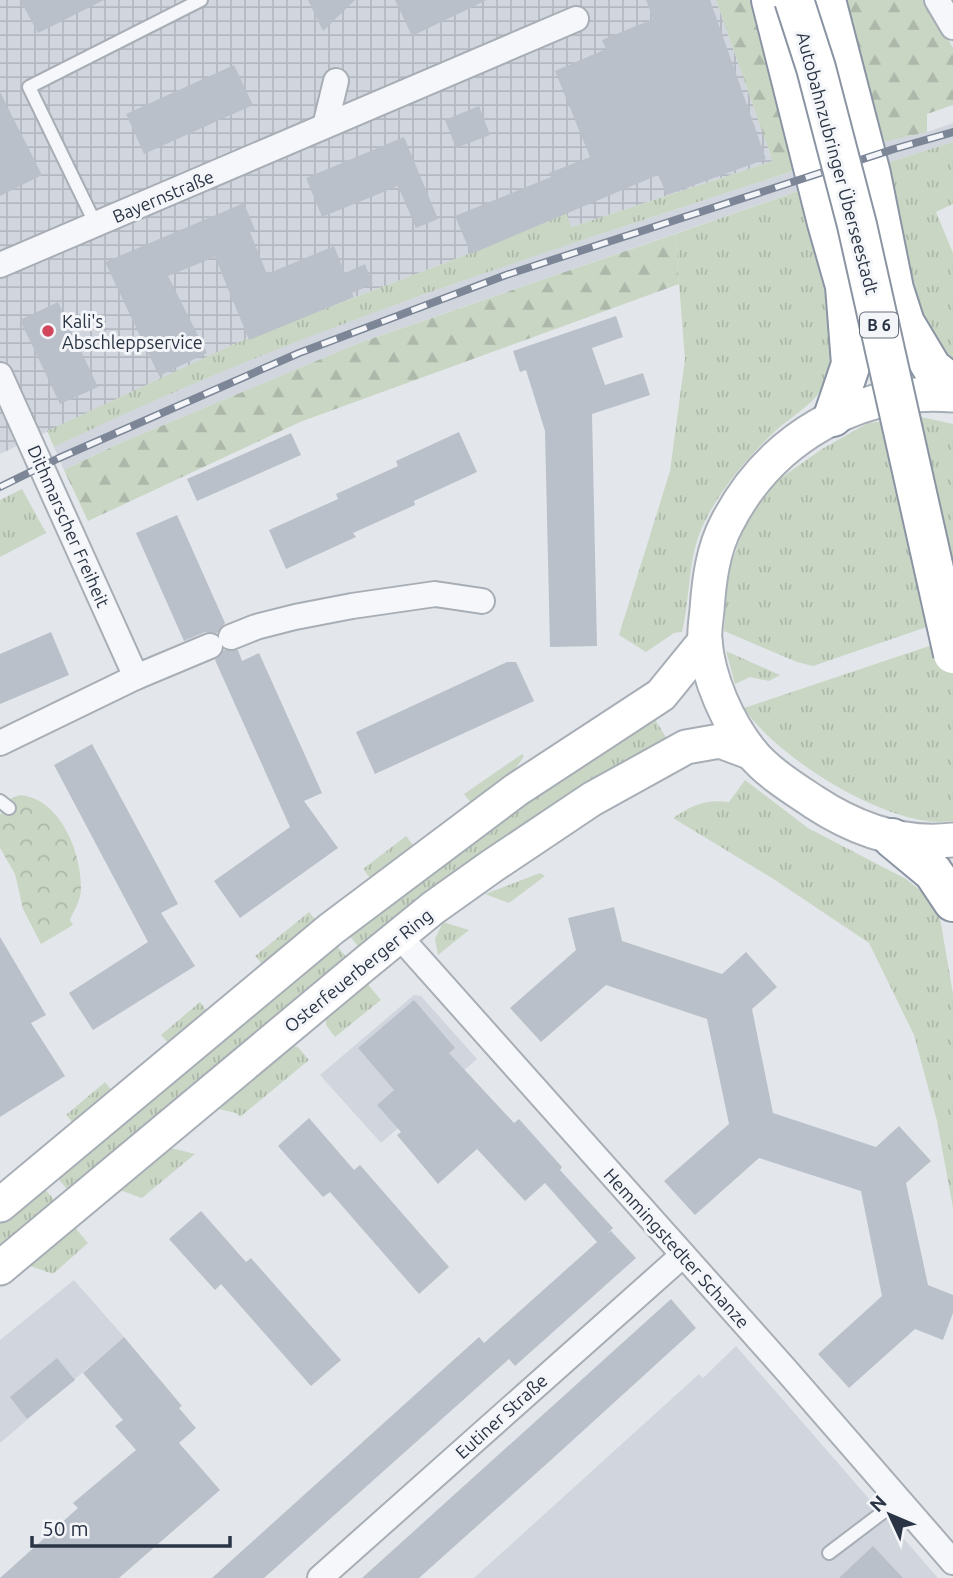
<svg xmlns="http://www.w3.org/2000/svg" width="953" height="1578" font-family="Ubuntu,sans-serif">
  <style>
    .built { fill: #d1d6de }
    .industrial { fill: url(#industrial-grid) }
    .grass { fill: url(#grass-tufts) }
    .forest { fill: url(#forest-firs) }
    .park { fill: url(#park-crowns) }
    .building { fill: #bac0c9 }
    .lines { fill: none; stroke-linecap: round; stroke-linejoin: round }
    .service-casing { stroke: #a8aeb6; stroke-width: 16 }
    .minor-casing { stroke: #a8aeb6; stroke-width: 28 }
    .secondary-casing { stroke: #a8aeb6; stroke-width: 37 }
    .trunk-casing { stroke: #8a94a3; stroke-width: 42 }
    .service { stroke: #f6f7fa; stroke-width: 12 }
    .minor { stroke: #f6f7fa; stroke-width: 24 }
    .secondary { stroke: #fff; stroke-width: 33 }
    .trunk { stroke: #fff; stroke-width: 38 }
    .rail-casing { stroke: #7c8696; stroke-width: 8 }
    .rail { stroke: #f3f5f9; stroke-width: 5; stroke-dasharray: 16; stroke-linecap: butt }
    .trunk-bridge-casing { stroke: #8a94a3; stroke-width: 42; stroke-linecap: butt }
    .trunk-bridge { stroke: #fff; stroke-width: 38 }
    .poi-dot { fill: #d2475d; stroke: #f3f5f9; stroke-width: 2.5 }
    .labels { text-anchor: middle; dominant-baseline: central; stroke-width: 6; stroke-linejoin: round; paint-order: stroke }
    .shield { fill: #f3f5f9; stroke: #666e7a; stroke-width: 2 }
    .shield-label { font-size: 16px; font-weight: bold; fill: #2a3444 }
    .street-label { font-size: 18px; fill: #2a3444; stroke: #f3f5f9 }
    .poi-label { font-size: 18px; fill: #2a3444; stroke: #f3f5f9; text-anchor: start }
  </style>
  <defs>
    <pattern id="industrial-grid" width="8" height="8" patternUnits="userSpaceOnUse" patternTransform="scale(1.75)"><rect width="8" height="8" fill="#d1d6de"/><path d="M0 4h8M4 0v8" fill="none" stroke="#b4b8c0"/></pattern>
    <pattern id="grass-tufts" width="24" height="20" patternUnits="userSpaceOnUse" patternTransform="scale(1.75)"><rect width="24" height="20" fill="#c9d6c4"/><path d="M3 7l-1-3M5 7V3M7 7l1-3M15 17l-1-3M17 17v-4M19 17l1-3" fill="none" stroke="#adb8aa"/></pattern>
    <pattern id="forest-firs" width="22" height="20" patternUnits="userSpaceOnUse" patternTransform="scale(1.75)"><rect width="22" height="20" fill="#c9d6c4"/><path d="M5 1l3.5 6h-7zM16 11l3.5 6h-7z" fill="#adb8aa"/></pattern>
    <pattern id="park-crowns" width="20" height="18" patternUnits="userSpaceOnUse" patternTransform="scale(1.75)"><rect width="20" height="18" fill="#c9d6c4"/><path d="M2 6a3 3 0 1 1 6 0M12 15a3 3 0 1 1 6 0" fill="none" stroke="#adb8aa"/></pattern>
  </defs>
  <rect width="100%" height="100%" fill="#e3e7ec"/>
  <g class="built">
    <path d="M953,123V142L804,189L359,343L118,444L64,470L54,447L130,410L300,339L509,264L891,139L927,132Z"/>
    <path d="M414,995L421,996L477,1059L381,1143L320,1075Z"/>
    <path d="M74,1280L124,1337L0,1443V1340Z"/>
    <path d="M736,1346L938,1578H474L699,1374L703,1378Z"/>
  </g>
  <path class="industrial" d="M0,0H716L773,161L571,227L565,211L471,253L243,340L0,454Z"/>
  <g class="grass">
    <path d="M953,142V204L936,212L953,253V363L934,347L916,312L883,164Z"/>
    <path d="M773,161L778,176C533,256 286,334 54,447L47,431L243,340L471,253L565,210L571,227Z"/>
    <path d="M804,189C815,240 854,359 813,400C800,413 784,422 772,434C745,460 720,490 704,523C687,558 691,596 682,632L674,633L646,652L619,635L670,471L685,359L675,234Z"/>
    <path d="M921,417L953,424V618L813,666L797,662L724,631L727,577L745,524L778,480L822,449L868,423Z"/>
    <path d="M22,489L46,533L0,557V500Z"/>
    <path d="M953,638V821C894,832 775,757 744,708Z"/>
    <path d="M726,651L780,675L769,681L750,677L735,684Z"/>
    <path d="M651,713L667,739L365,955L344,929Z"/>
    <path d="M522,754L524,756C512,777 491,790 471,803L464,794Z"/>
    <path d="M745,780L808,828L906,879L926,895L940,918L953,994V1208L937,1121L914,1035L869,943L775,880L673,818C692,805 706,799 729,802Z"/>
    <path d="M406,836L414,846L371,879L363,869Z"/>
    <path d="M540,873L545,876L509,903L485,894Z"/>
    <path d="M309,912L317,922L263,965L255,956Z"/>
    <path d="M443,922L469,930L438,955L435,939Z"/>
    <path d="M331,939L352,964L73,1197L52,1171Z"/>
    <path d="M365,981L381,1000L335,1037L326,1025V1013Z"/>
    <path d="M200,1002L207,1011L169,1044L161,1035Z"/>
    <path d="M286,1046L298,1047L309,1060L240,1117L236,1113L214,1108Z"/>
    <path d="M105,1082L112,1091L74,1124L66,1115Z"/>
    <path d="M167,1147L195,1154L142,1198L117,1189Z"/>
    <path d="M39,1182L61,1208L0,1258V1214Z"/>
    <path d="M73,1225L88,1243L53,1274L27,1265Z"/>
  </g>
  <g class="forest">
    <path d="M716,0H752L807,166L778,176Z"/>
    <path d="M840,0H926L953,48V105L927,114V132L878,143Z"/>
    <path d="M675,234L679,284L300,422L88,521L64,470L118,444L359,343Z"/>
  </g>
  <path class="park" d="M20,795C60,798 82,853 81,889C81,900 74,910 70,920L73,925L41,944L23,909L15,874L0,848V815L10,799Z"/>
  <g class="building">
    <path d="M20,0H104L38,33Z"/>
    <path d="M308,0H355L323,31Z"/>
    <path d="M395,0H487L412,36Z"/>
    <path d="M646,0H710L766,159L667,195L658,175L471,254L455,216L551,177L549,173L590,157L555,71L606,49L602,40L653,19Z"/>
    <path d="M234,65L253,105L144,154L126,114Z"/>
    <path d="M0,92L42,175L0,196Z"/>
    <path d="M479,106L490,135L456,148L445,120Z"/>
    <path d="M404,137L438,219L416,228L398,186L322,217L306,178Z"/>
    <path d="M244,203L255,230L250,232L267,274L334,246L345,273L365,264L373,284L352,293L354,297L249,340L215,257L168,276L207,353L159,376L105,262Z"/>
    <path d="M58,302L98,387L60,404L20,320Z"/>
    <path d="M616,316L623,337L592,348L605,385L643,373L650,395L592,414L597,646L550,647L545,431L526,370L520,372L513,351Z"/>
    <path d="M459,432L477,472L414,501L415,505L353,533L356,537L286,569L269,530L338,499L336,494L398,466L396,461Z"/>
    <path d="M291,433L301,455L197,501L187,479Z"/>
    <path d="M177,515L225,623L217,633L205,632L184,641L136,533Z"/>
    <path d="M51,632L69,675L0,704V654Z"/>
    <path d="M224,650H238L242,661L259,653L322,793L304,801L338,848L240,918L214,881L290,827L215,660Z"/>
    <path d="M507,662H516L534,701L375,774L356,732Z"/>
    <path d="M92,744L178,904L161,913L195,966L93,1030L69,993L148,942L54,765Z"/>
    <path d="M614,907L622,941L722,974L746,952L777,987L752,1009L773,1113L876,1147L899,1126L931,1161L906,1183L928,1285L953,1295V1313L943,1340L915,1329L849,1388L818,1354L882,1296L861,1191L759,1158L695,1215L664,1181L729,1124L707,1019L606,985L541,1042L510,1008L576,950L568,918Z"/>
    <path d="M0,937L46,1015L31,1023L65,1076L0,1117Z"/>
    <path d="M414,1000L455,1048L449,1053L514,1123L519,1119L562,1167L560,1170L613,1228L607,1234L611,1231L636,1258L515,1366L509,1359L264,1578H212L479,1337L484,1343L597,1242L545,1183L525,1201L477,1149L438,1184L397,1135L401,1132L377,1105L394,1090L358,1048Z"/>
    <path d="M309,1118L354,1170L360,1165L449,1267L419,1294L330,1192L323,1197L278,1146Z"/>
    <path d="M201,1211L246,1262L251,1258L341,1360L311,1386L221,1284L215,1290L169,1239Z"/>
    <path d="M671,1299L696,1328L551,1460L419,1578H362Z"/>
    <path d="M124,1337L182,1406L179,1408L196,1428L179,1443L220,1490L119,1578H0L78,1508L73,1503L136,1450L115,1426L123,1420L83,1373Z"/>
    <path d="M57,1358L75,1380L27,1419L10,1397Z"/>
    <path d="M873,1546L903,1578H839Z"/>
  </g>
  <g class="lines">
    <defs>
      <g id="service">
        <path d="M96,225L29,87L201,0"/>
        <path d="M0,801L9,808"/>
        <path d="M829,1553L899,1500"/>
      </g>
      <g id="minor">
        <path d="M937,0L953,27"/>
        <path d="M325,126L336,81"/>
        <path d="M0,265L576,19"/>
        <path d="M0,375L136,677"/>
        <path d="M231,637L256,627L295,617L352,606L435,594L482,601"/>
        <path d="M0,743L136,677L210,646"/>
        <path d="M399,936L786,1370L953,1562"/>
        <path d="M320,1578L683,1255"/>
      </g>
      <g id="secondary">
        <path d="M953,395C858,387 770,439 727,523C713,549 709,580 707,610C706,620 704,631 705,641C708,679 728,723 751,752C767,772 793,788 814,802C855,829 903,846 953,840"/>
        <path d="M0,1205L331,929L516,790L661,695L705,641"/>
        <path d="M0,1268L362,966L433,908L492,866L592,799L686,747L720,741L752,753"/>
      </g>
      <g id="trunk">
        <path d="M771,0L827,223L845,286L851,364L833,417"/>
        <path d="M826,0L871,174L894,289L905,323L932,368L953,385"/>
        <path d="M892,838L933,872L953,902"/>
      </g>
    </defs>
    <use href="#service" class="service-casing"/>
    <use href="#minor" class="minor-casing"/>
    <use href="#secondary" class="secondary-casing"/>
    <use href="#trunk" class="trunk-casing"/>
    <use href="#service" class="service"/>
    <use href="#minor" class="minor"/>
    <use href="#secondary" class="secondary"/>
    <use href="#trunk" class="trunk"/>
    <defs>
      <path id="rail" d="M0,487L59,458L299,353L506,275L894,149L953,132"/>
    </defs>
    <use href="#rail" class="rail-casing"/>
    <use href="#rail" class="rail"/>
    <defs>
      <path id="trunk-bridge" d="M794,0L816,68L857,225L953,654"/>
    </defs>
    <use href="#trunk-bridge" class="trunk-bridge-casing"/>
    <use href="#trunk-bridge" class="trunk-bridge"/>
  </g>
  <circle class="poi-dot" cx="48" cy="331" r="7"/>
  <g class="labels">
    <rect class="shield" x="860" y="312.5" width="38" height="25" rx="5"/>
    <g class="shield-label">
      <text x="879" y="325">B 6</text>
    </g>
    <g class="street-label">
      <text transform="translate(838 163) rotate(75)">Autobahnzubringer Überseestadt</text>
      <text transform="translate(163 196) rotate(-23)">Bayernstraße</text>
      <text transform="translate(69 526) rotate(66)">Dithmarscher Freiheit</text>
      <text transform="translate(358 970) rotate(-39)">Osterfeuerberger Ring</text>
      <text transform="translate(677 1248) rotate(48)">Hemmingstedter Schanze</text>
      <text transform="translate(501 1416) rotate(-42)">Eutiner Straße</text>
    </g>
    <g class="poi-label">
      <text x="62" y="321">Kali's<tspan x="62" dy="21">Abschleppservice</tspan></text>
    </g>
  </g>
  <g transform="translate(890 1515) rotate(314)" stroke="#f3f5f9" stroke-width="5" paint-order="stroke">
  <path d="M0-5L12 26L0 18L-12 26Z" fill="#2a3444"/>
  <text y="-10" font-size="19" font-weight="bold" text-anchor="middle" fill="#2a3444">N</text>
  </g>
  <path d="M32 1536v10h198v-10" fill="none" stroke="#2a3444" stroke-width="3.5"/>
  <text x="42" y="1536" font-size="21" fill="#2a3444" stroke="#f3f5f9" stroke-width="5" paint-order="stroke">50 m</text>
</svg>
